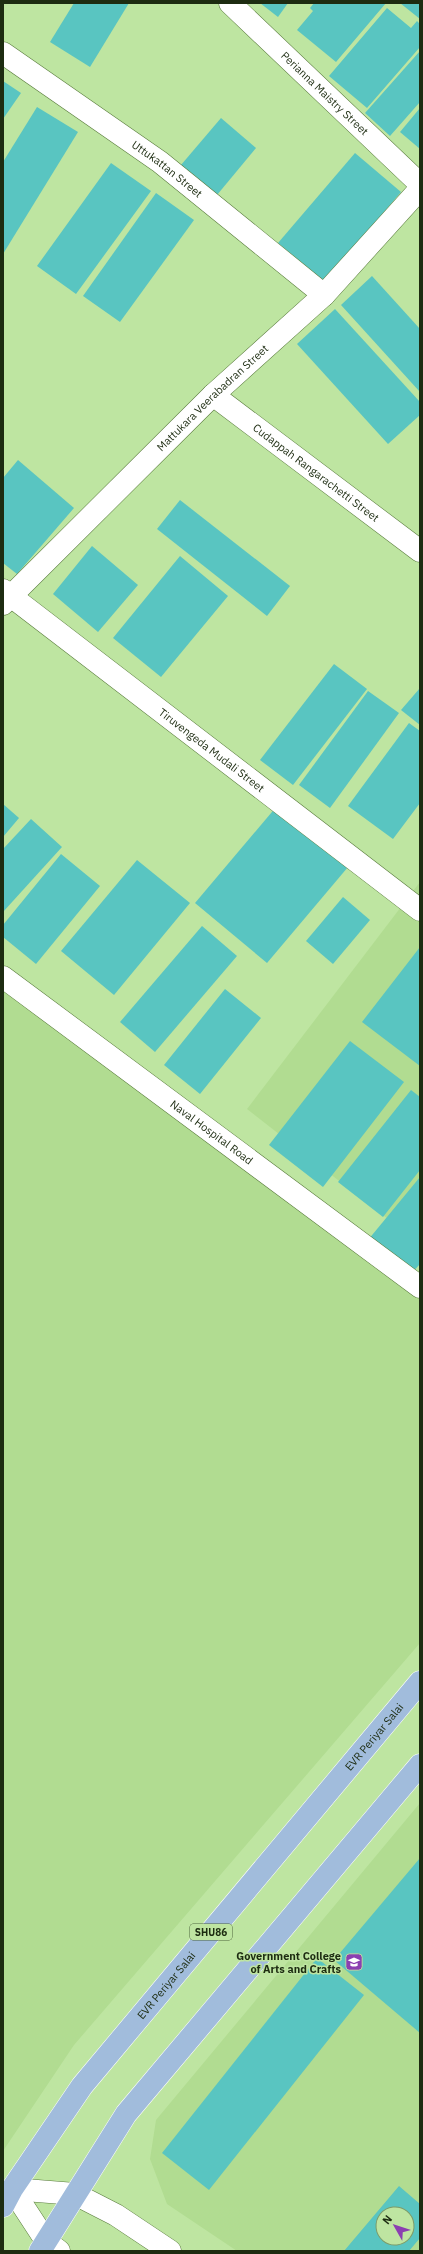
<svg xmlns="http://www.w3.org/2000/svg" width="423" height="2254" font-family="'IBM Plex Sans',sans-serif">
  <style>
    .built { fill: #b1dc91; fill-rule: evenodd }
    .building { fill: #59c5c1; fill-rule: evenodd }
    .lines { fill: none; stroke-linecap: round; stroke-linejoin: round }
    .street-casing { stroke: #597b3c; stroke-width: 23 }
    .secondary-casing { stroke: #597b3c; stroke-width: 23 }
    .primary-casing { stroke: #fff; stroke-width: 23 }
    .street { stroke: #fff; stroke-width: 22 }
    .secondary { stroke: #fff; stroke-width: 22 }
    .primary { stroke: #a1bcdc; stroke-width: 22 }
    .labels { text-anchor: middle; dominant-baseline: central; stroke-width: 3; stroke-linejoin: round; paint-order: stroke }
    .shield { fill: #bee5a1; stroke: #4d643c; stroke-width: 1 }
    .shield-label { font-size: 10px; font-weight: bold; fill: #1d2c11 }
    .street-label { font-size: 11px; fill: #1d2c11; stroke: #bee5a1 }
    .poi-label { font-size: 11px; font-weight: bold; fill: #1d2c11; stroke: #bee5a1; text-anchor: end }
  </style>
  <rect width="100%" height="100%" fill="#bee5a1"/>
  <g class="built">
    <path d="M420,882V1244L247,1109Z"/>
    <path d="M3,988L420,1295V1643L74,2045L3,2151Z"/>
    <path d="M420,1803V2251H237L167,2204L150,2159L156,2120ZM383,2214H407V2238H383Z"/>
  </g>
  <g class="building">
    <path d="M74,3H129L90,67L50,42Z"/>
    <path d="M260,3H288L278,17Z"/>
    <path d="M314,3H386L336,62L297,30L313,11L310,8Z"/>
    <path d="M400,3H420V19Z"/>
    <path d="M387,8L411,28L417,21L420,24V47L367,108L329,76Z"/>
    <path d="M420,51V102L390,136L365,113Z"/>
    <path d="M3,81L21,93L3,119Z"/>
    <path d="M37,107L78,132L3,254V162Z"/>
    <path d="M420,108V149L400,132Z"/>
    <path d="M221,118L256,148L217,195L181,165Z"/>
    <path d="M355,153L401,192L325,282L278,243Z"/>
    <path d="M111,163L151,191L76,294L37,266Z"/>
    <path d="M156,193L194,220L120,322L83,296Z"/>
    <path d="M372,276L420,329V392L341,305Z"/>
    <path d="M335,309L420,402V415L388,444L297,344Z"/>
    <path d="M18,460L74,508L17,574L3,563V478Z"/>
    <path d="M180,500L290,586L267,616L157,529Z"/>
    <path d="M92,546L138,585L98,632L53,594Z"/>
    <path d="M180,556L228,596L161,677L113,638Z"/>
    <path d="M334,664L367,689L293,785L260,760Z"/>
    <path d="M420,688V725L401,710Z"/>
    <path d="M368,691L399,713L330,808L299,785Z"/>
    <path d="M409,723L420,731V803L393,839L348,806Z"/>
    <path d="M3,804L19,818L3,837Z"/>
    <path d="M277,806L348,867L267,963L195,903Z"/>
    <path d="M31,819L62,847L3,912V849Z"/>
    <path d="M61,854L100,886L36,964L3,937V925Z"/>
    <path d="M137,860L190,903L114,995L61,951Z"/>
    <path d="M343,897L370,920L333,964L306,941Z"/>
    <path d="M202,926L237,956L155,1052L120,1022Z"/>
    <path d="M420,947V1066L362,1022Z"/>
    <path d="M225,989L261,1018L200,1094L164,1065Z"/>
    <path d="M350,1041L404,1082L323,1187L269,1145Z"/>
    <path d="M411,1090L420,1097V1170L383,1217L338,1182Z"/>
    <path d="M420,1177V1264L410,1275L368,1240Z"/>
    <path d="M420,1858V2033L334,1960Z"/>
    <path d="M317,1958L364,1995L209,2190L162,2153Z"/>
    <path d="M399,2186L420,2204V2238L409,2251H344ZM383,2214H407V2238H383Z"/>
  </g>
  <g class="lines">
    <defs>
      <g id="street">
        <path id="s1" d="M230,3L420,184"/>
        <path id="s2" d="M3,53L160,162L324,295"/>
        <path id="s3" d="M213,395L420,551"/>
        <path id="s4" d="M3,590L420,910"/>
        <path id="s5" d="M3,604L213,395L324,295L420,189"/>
      </g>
      <g id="secondary">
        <path id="s6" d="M3,977L420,1287"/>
        <path d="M12,2189L75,2194L116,2215L170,2251"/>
        <path d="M12,2189L46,2241L59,2251"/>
      </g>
      <g id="primary">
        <path id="s7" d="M3,2206L12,2189L82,2086L420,1682"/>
        <path d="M40,2251L126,2114L420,1765"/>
      </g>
    </defs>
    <use href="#street" class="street-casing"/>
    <use href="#secondary" class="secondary-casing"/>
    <use href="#primary" class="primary-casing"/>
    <use href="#street" class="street"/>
    <use href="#secondary" class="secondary"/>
    <use href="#primary" class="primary"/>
  </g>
  <defs>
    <symbol id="university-square" viewBox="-11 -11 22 22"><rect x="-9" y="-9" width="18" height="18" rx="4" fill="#8b3fb1" stroke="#bee5a1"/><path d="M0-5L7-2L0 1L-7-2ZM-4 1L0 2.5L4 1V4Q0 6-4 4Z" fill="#fff"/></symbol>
  </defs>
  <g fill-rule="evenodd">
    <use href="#university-square" x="344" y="1952" width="20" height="20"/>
  </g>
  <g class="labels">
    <rect class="shield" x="190" y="1924" width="42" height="16" rx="3"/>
    <g class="shield-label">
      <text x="211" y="1932">SHU86</text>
    </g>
    <g class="street-label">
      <text stroke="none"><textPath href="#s1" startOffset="131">Perianna Maistry Street</textPath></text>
      <text stroke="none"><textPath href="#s2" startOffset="201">Uttukattan Street</textPath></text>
      <text stroke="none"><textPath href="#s5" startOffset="294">Mattukara Veerabadran Street</textPath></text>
      <text stroke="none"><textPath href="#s3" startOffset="129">Cudappah Rangarachetti Street</textPath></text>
      <text stroke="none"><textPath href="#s4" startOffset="263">Tiruvengeda Mudali Street</textPath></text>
      <text stroke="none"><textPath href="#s6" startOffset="260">Naval Hospital Road</textPath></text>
      <text stroke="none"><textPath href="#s7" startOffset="599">EVR Periyar Salai</textPath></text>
      <text stroke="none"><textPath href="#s7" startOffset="275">EVR Periyar Salai</textPath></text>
    </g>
    <g class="poi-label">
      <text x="341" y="1956">Government College<tspan x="341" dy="13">of Arts and Crafts</tspan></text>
    </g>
  </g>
  <rect width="423" height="2254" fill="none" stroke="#1d2c11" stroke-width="8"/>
  <g transform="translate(395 2226) rotate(309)"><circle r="19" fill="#bee5a1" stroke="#7e9b67"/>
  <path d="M0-3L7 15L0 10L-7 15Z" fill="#8b3fb1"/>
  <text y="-6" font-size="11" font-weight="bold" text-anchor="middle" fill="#1d2c11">N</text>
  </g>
</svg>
